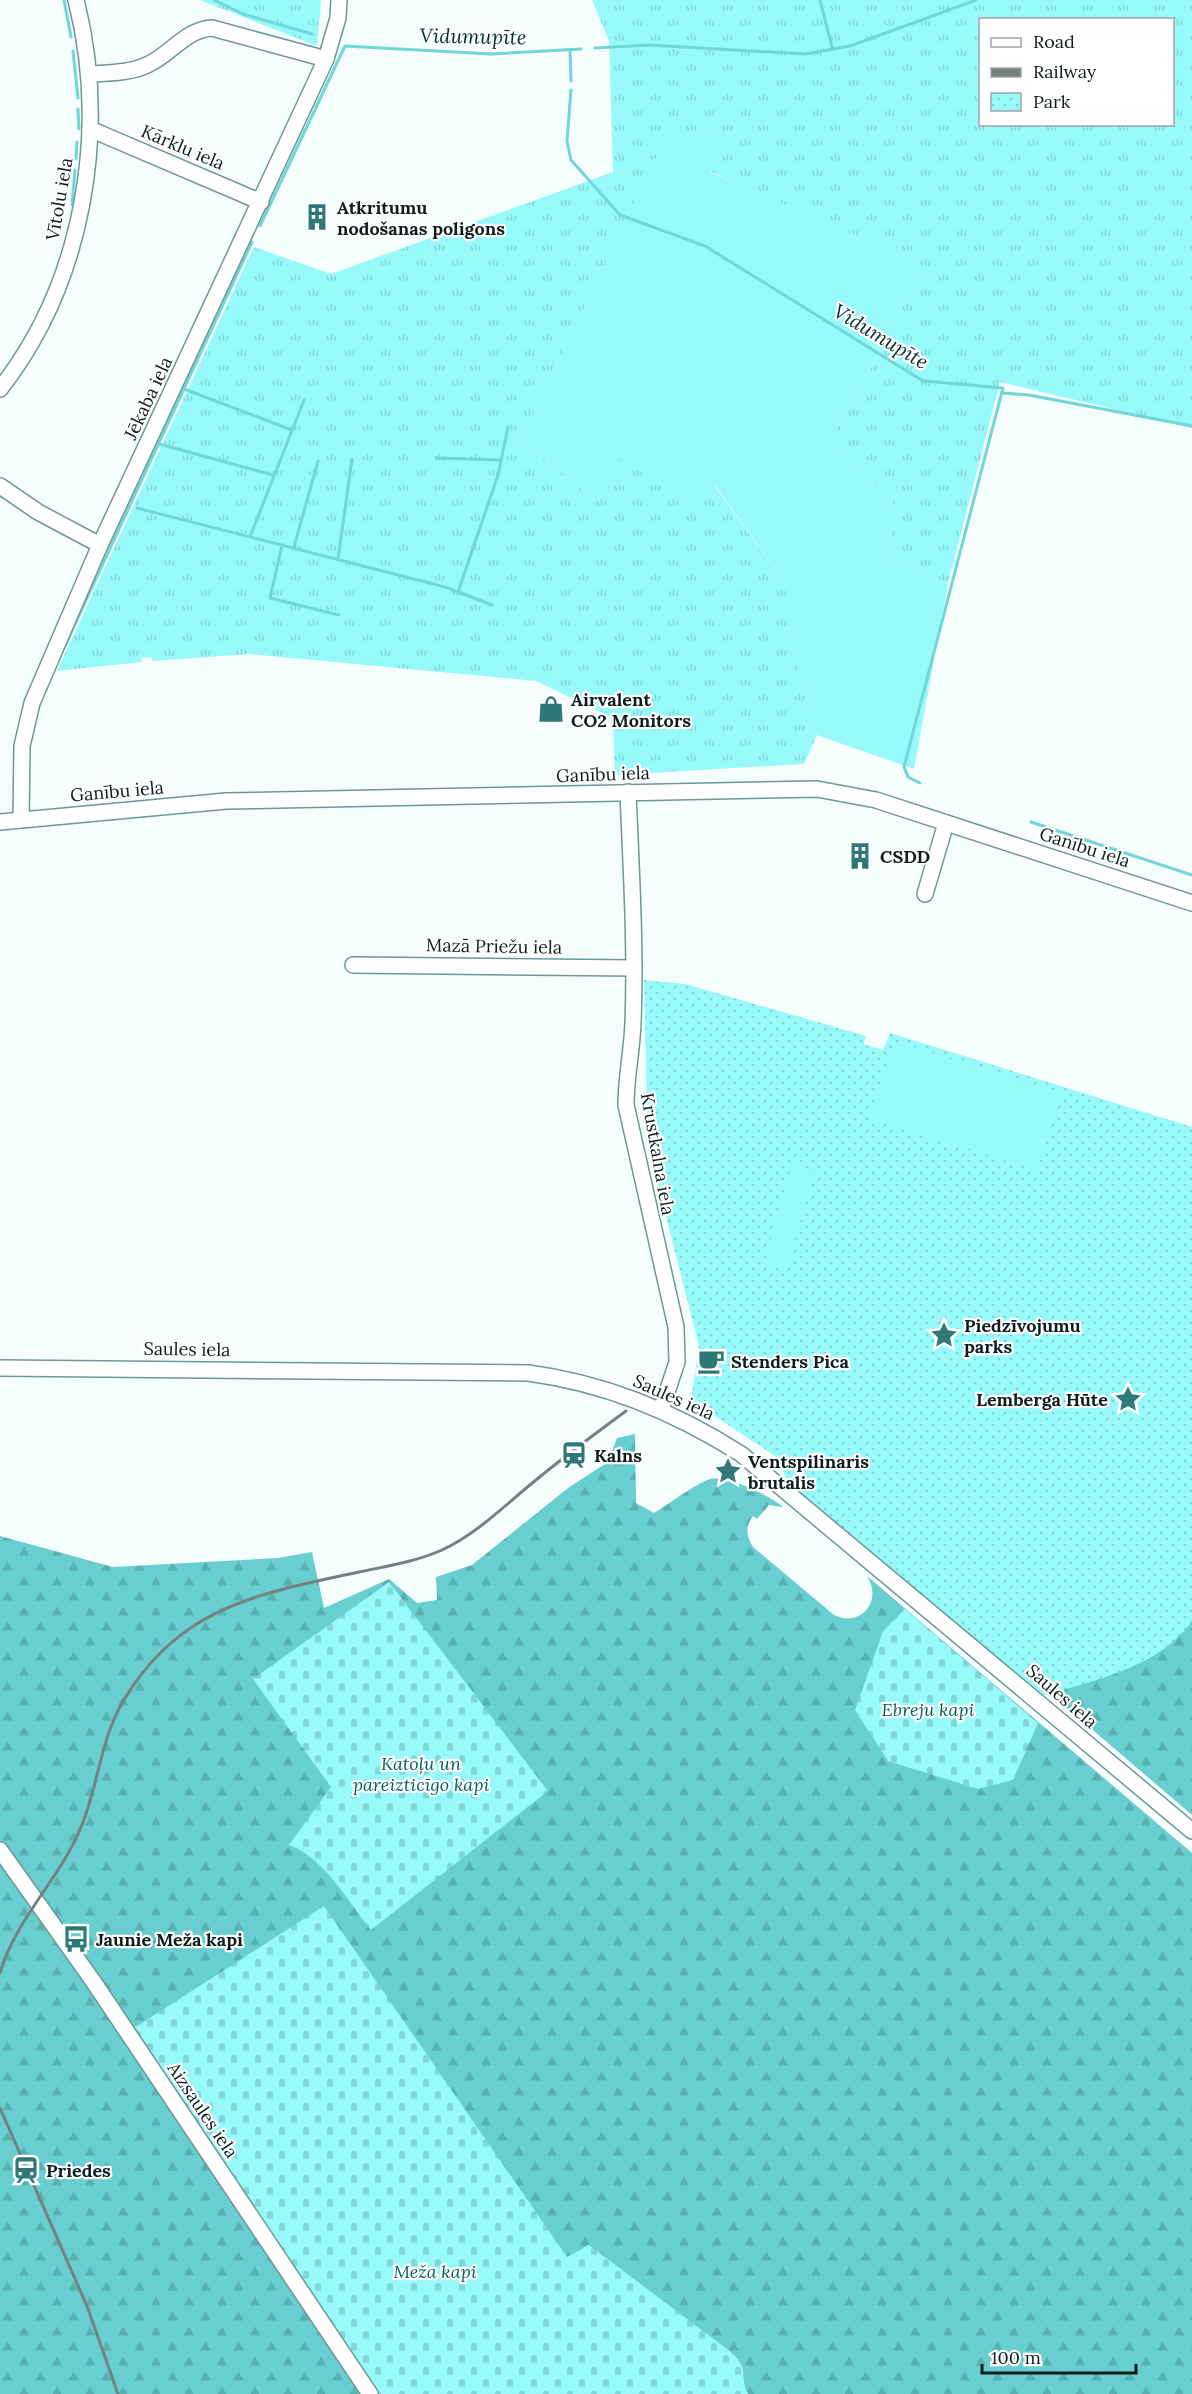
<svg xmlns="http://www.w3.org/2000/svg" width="1192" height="2394" font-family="Lora,serif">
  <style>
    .grass { fill: url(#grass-tufts); fill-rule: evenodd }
    .forest { fill: url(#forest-firs) }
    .cemetery { fill: url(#cemetery-stones) }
    .park { fill: url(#park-dots) }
    .garden { fill: #97f9fa }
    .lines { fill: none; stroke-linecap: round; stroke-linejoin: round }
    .stream { stroke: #71d6d7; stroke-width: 3 }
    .minor-casing { stroke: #6e9797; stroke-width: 18 }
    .minor { stroke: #fff; stroke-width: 15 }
    .rail { stroke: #748181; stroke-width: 3 }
    .labels { text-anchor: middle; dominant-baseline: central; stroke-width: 4.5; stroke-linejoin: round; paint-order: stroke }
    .street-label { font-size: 18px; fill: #0c1d1d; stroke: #fff }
    .poi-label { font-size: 18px; font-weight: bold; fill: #0c1d1d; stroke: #fff; text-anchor: start }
    .park-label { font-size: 18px; font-style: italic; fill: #005f60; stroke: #fff }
    .water-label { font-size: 20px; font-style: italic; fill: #003132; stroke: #fff }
  </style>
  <defs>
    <pattern id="grass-tufts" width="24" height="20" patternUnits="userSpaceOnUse" patternTransform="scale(1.5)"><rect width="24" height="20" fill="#97f9fa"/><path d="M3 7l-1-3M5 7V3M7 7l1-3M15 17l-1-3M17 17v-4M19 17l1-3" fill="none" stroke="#81d5d6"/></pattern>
    <pattern id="forest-firs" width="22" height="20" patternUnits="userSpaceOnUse" patternTransform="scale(1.5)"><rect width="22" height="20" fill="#68cecf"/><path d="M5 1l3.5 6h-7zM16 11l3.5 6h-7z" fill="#59b0b1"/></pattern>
    <pattern id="cemetery-stones" width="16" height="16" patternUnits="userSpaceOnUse" patternTransform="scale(1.5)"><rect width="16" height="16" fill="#97f9fa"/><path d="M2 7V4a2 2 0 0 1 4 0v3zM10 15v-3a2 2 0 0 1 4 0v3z" fill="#81d5d6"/></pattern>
    <pattern id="park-dots" width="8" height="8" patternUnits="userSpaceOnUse" patternTransform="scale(1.5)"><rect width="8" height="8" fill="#97f9fa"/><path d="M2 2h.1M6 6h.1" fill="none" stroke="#81d5d6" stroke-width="1.8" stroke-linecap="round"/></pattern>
  </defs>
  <rect width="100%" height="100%" fill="#f5fdfd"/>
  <g class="grass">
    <path d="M200,0H321L317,46Z"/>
    <path d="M592,0H1192V428L1000,382L948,583L889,560L895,506L829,441L886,342L916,272L710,171L720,133L665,140L521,440L596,501L620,457L689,501L714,485L787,586V623L817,735L804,764L615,775L613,718L536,681L249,654L153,661L151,657L141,658L142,662L57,671L254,247L331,274L613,172L609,41ZM980,20H1172V124H980Z"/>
  </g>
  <g class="forest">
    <path d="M635,1434L636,1503L654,1513C667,1505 697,1483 710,1479C728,1475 770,1496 783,1507L769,1505L757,1519L753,1516C745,1527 746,1535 753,1547L834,1615C861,1628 883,1601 867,1576L1192,1853V2394H0V1536L113,1567L278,1558L312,1552L324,1608L389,1579L417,1603L437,1600L436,1577L472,1565L568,1488L608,1462L617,1438Z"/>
    <path d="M1192,1531V1815L1039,1684Z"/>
  </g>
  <g class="cemetery">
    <path d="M389,1582L548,1791L371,1930C347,1901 325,1858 289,1845L331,1787L253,1679Z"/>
    <path d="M905,1609L1038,1723L1013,1780L978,1789L888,1761L855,1710L883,1631Z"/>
    <path d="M324,1906L567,2257L589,2245L727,2349C752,2369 738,2373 748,2394H378L131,2030Z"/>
  </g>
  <path class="park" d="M644,980L685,984L866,1036L864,1044L883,1050L890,1033L1192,1127V1621C1159,1668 1094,1680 1043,1696L789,1486L778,1458L691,1400L699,1346L648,1146Z"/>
  <g class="garden">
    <path d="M720,133L710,172L889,250L916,272L886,342L829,441L895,506L889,560L948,583L914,769L817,735L787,623V586L715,485L689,501L620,458L596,501L521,440L665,139Z"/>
    <path d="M894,1041L1062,1093L1037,1170L870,1119Z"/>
    <path d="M792,1165L814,1172L787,1269L764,1263Z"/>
  </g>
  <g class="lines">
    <g class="stream">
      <path d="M64,0L71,37"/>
      <path d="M214,0L243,14L312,34"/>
      <path d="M820,0L832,47"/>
      <path d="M595,48L649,45L805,54L850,46L976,0"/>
      <path d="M570,50L571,81"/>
      <path d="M73,51L78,98"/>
      <path d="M571,90L567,141L571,160L620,215L705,246L923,381L1003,388L904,767L908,777L920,783"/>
      <path d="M78,109L79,129"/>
      <path d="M76,159L77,142"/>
      <path d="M72,205L75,170"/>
      <path d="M260,226L345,46L491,54L581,49"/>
      <path d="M184,389L292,430"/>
      <path d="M1003,393L1029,395L1192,426"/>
      <path d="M159,444L273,475"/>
      <path d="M436,458L501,460"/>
      <path d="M137,508L445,587L492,605"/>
      <path d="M250,537L304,400"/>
      <path d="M282,545L270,598L339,615"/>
      <path d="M294,547L318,461"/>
      <path d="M338,559L352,459"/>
      <path d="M458,592L498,475L508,427"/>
      <path d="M62,652L252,242"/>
      <path d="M1031,822L1192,875"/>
    </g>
    <defs>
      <g id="minor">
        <path d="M89,74C108,73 132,73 149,64C172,53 185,30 212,28L326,59"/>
        <path d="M90,129L261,202"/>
        <path d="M0,389C84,282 109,131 76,0"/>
        <path d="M0,486L38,512L100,545"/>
        <path d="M628,792C631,868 636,946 633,1023C632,1051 626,1077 626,1105L676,1327L677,1362L661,1410"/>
        <path d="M21,820L22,746L32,703L100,545L326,59L338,18L339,0"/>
        <path d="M0,822L226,801L817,789L876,800L1192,903"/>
        <path d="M925,894L946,823"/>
        <path d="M353,965L634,968"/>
        <path d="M0,1368L528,1373C605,1383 675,1412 741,1454L1192,1831"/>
        <path d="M0,1850L93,1981L370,2394"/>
      </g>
    </defs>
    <use href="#minor" class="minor-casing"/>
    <use href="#minor" class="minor"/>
    <g class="rail">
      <path d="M0,1973C16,1918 60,1879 81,1827C98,1787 100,1742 122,1703C179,1606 258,1594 359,1572C387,1566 415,1562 442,1550C477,1534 506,1504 536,1480C565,1456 596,1433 626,1411"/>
      <path d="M0,2108L87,2306L118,2394"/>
    </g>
  </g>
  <defs>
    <symbol id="building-bare" viewBox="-9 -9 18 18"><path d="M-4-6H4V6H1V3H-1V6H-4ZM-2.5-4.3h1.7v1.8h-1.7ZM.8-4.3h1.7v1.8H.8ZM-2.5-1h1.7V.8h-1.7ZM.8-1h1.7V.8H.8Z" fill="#2e7879" stroke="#fff" stroke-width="2.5" paint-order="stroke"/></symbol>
    <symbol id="shop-bare" viewBox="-9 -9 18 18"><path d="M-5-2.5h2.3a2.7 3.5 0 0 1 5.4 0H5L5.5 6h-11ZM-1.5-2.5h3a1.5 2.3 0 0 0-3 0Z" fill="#2e7879" stroke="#fff" stroke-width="2.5" paint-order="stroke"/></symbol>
    <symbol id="sight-bare" viewBox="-9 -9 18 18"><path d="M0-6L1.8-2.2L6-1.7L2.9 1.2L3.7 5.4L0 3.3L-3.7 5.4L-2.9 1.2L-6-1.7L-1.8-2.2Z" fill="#2e7879" stroke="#fff" stroke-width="2.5" paint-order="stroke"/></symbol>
    <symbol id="cafe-bare" viewBox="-9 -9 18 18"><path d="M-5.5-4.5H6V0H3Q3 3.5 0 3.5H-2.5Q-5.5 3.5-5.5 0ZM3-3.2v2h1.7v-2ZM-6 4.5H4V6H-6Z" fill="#2e7879" stroke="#fff" stroke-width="2.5" paint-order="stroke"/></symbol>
    <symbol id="station-bare" viewBox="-9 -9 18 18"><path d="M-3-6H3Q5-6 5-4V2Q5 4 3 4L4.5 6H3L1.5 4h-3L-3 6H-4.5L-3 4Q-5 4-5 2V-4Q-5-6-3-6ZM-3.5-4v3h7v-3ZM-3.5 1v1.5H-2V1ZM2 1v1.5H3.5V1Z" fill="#2e7879" stroke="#fff" stroke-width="2.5" paint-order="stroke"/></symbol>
    <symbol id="bus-bare" viewBox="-9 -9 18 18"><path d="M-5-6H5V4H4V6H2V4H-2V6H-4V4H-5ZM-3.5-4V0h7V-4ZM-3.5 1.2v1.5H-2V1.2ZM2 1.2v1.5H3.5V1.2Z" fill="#2e7879" stroke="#fff" stroke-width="2.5" paint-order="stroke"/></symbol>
  </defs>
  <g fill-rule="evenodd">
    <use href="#building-bare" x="298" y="198" width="38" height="38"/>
    <use href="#shop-bare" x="532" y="690" width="38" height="38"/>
    <use href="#building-bare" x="841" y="837" width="38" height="38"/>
    <use href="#sight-bare" x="925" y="1316" width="38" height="38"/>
    <use href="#cafe-bare" x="692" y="1342" width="38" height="38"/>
    <use href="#sight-bare" x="1109" y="1380" width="38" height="38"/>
    <use href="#station-bare" x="555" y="1436" width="38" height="38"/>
    <use href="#sight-bare" x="709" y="1452" width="38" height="38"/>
    <use href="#bus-bare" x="57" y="1920" width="38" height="38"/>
    <use href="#station-bare" x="7" y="2151" width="38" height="38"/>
  </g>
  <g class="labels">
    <g class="street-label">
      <text transform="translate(183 147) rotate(23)">Kārklu iela</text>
      <text transform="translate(59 199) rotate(-80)">Vītolu iela</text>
      <text transform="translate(148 398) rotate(-65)">Jēkaba iela</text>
      <text transform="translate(603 774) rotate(-2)">Ganību iela</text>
      <text transform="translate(117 791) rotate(-5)">Ganību iela</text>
      <text transform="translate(1085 847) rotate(18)">Ganību iela</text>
      <text transform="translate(494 946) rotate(1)">Mazā Priežu iela</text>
      <text transform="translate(658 1154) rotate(80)">Krustkalna iela</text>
      <text transform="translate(187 1349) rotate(1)">Saules iela</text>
      <text transform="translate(674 1397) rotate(24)">Saules iela</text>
      <text transform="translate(1062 1696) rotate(41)">Saules iela</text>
      <text transform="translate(203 2110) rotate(56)">Aizsaules iela</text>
    </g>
    <g class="poi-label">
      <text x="337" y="207">Atkritumu<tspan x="337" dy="21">nodošanas poligons</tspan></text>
      <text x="571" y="699">Airvalent<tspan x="571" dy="21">CO2 Monitors</tspan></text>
      <text x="880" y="856">CSDD</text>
      <text x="964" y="1325">Piedzīvojumu<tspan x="964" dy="21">parks</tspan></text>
      <text x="731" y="1361">Stenders Pica</text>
      <text x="1108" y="1399" text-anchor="end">Lemberga Hūte</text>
      <text x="594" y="1455">Kalns</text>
      <text x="748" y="1461">Ventspilinaris<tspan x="748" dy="21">brutalis</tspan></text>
      <text x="96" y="1939">Jaunie Meža kapi</text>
      <text x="46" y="2170">Priedes</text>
    </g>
    <g class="park-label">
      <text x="928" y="1709">Ebreju kapi</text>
      <text x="421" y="1763">Katoļu un<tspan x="421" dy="21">pareizticīgo kapi</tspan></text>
      <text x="435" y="2271">Meža kapi</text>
    </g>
    <g class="water-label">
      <text transform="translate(473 36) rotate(1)">Vidumupīte</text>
      <text transform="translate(881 336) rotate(31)">Vidumupīte</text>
    </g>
  </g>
  <rect x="979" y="18" width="195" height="108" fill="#ffffff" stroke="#9ea5a5" stroke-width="1.5"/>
  <rect x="991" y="38" width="30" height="9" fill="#ffffff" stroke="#9ea5a5" stroke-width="1.5"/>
  <text x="1033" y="48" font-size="18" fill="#0c1d1d">Road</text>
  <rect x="991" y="68" width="30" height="9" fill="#748181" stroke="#9ea5a5" stroke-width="1.5"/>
  <text x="1033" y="78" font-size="18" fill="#0c1d1d">Railway</text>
  <rect x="991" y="93" width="30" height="18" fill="url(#park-dots)" stroke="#9ea5a5" stroke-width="1.5"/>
  <text x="1033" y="108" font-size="18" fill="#0c1d1d">Park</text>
  <path d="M982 2364v9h154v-9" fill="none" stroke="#0c1d1d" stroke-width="3"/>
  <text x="991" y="2364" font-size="18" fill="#0c1d1d" stroke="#ffffff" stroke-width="4.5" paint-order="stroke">100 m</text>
</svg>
